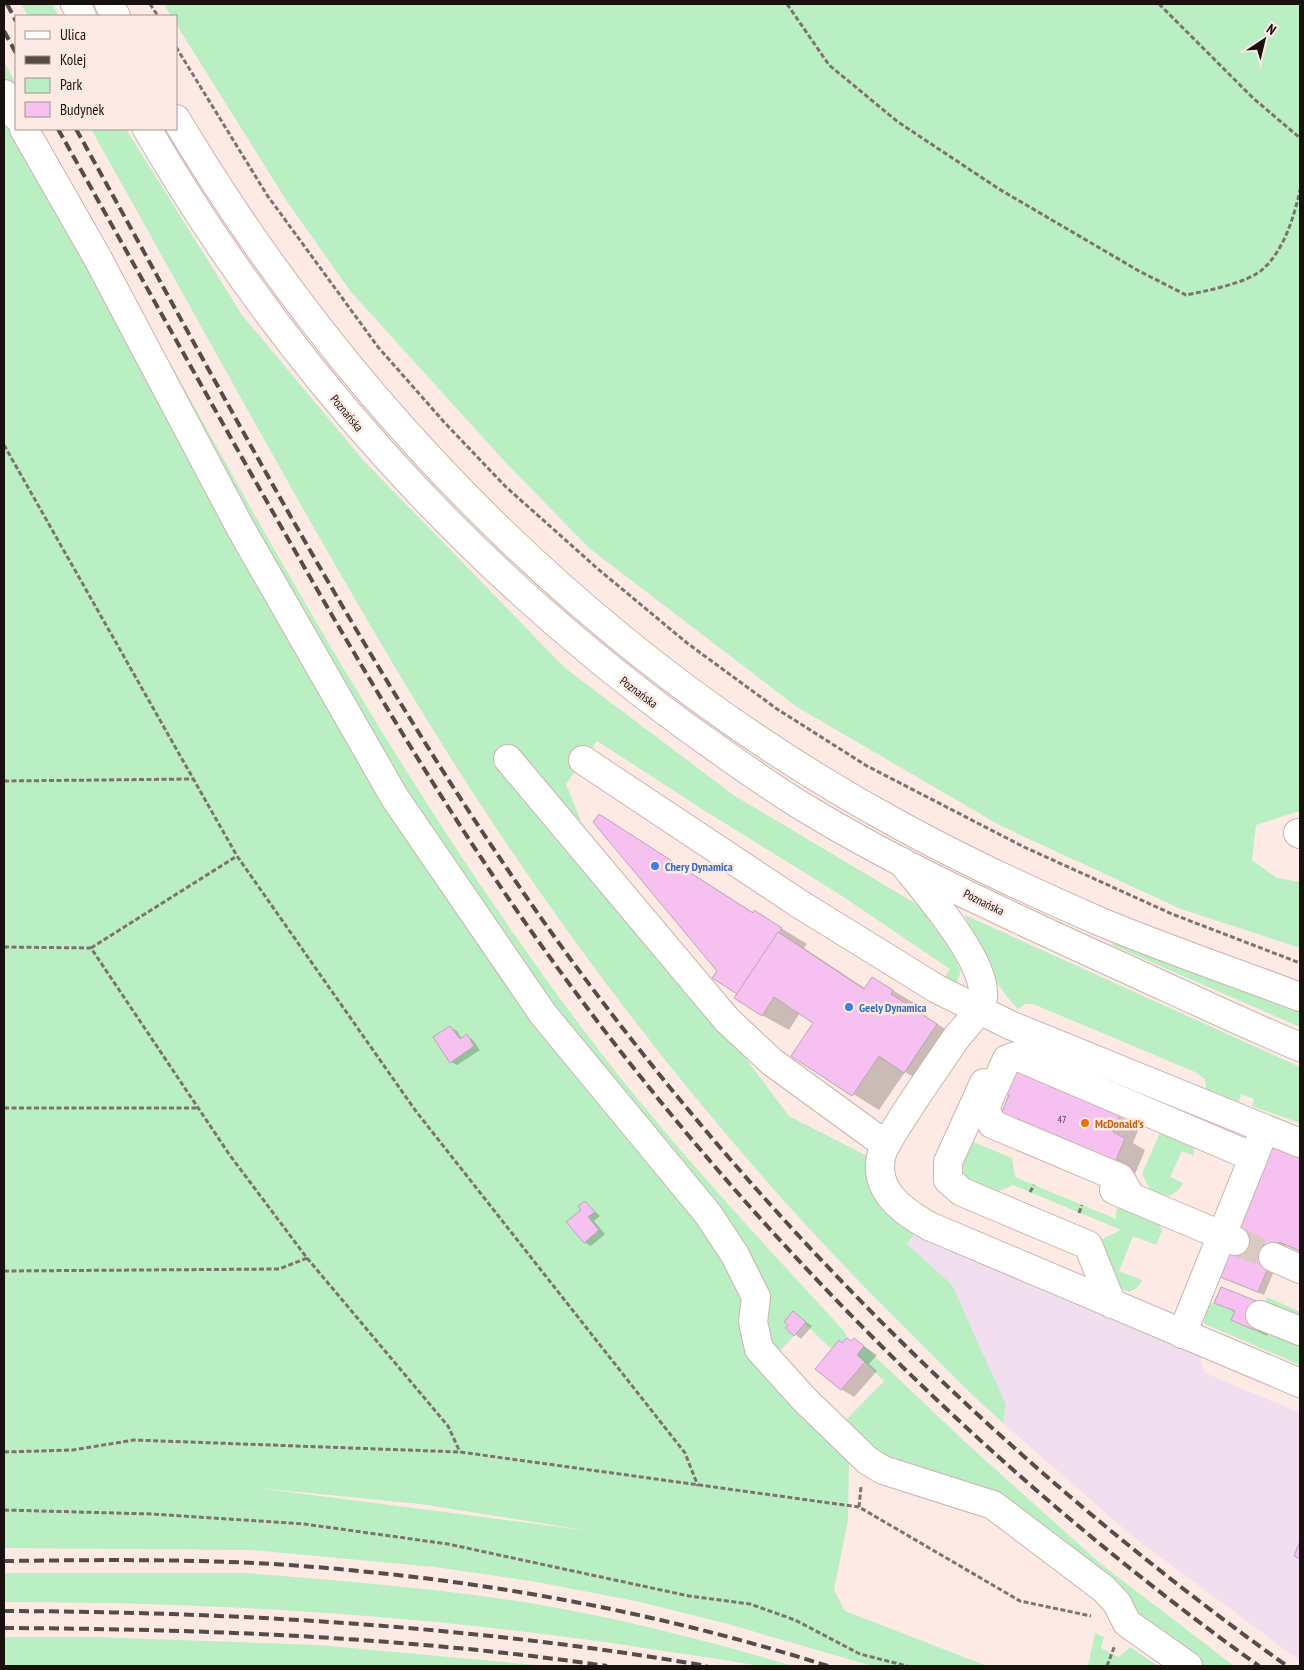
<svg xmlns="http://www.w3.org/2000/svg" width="1304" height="1670" font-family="'PT Sans Narrow',sans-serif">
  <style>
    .commercial { fill: #f1deef }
    .green { fill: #baefc3; fill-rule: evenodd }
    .shadow { fill: #0003 }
    .building { fill: #f6c1f1; stroke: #b8a8b6 }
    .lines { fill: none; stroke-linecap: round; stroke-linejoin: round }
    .minor-tunnel { stroke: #dbc9c4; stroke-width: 28; stroke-dasharray: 28 14; stroke-linecap: butt }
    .minor-casing { stroke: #cab4ac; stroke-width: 30 }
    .major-casing { stroke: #cab4ac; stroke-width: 30 }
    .path { stroke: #7f736f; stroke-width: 3; stroke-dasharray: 5 2.5; stroke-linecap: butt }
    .minor { stroke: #fff; stroke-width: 28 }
    .major { stroke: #fff; stroke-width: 28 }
    .rail { stroke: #554b47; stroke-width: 4; stroke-dasharray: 10 5; stroke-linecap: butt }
    .shop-dot { fill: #3f7fe0; stroke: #fdeae4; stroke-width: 2 }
    .food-dot { fill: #e8710a; stroke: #fdeae4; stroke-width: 2 }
    .labels { text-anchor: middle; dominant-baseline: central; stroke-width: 5; stroke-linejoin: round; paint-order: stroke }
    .number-label { font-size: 10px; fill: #503d47 }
    .street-label { font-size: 12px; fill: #18110e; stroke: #fdeae4 }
    .shop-label { font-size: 12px; font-weight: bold; fill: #366cbe; stroke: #fdeae4; text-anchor: start }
    .food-label { font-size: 12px; font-weight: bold; fill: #c56008; stroke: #fdeae4; text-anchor: start }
  </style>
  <rect width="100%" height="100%" fill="#fdeae4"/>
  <path class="commercial" d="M918,1229L1197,1346L1205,1373L1300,1413V1661L1131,1535L1003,1423L1006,1405L907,1244Z"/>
  <g class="green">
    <path d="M21,4H52L59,16H28Z"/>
    <path d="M164,4H1300V811L1256,825L1252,860L1277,878L1300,882V948L1181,909L1001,826L797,707L589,548L507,464L351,292L288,203L176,24V16H171Z"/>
    <path d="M4,61L16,84V129H41C211,433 372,749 582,1028C662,1135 754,1233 844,1331L847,1338L842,1343L839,1340L831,1349L793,1312L785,1322L788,1325L785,1329L794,1336L776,1355L843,1423L884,1381L857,1355L864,1346L964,1441L1101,1564L1234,1666H1198L1145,1622L1112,1585V1611L1101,1609L1103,1600L982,1514L917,1497L849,1461L848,1520L834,1590L845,1611L987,1666H872L728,1624L640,1602L537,1582L435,1567L250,1550L4,1548ZM250,1487L420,1504L591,1531Z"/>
    <path d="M91,129H126L242,315L364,461L565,668L735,796L918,905L953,954L961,971L954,989L943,980L950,969L839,894L702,809L597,741L566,784L609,890L707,1007L789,1116L869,1157L875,1193L882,1209L918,1229L907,1244L952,1285L1006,1405L1003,1423C971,1395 942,1364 911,1334C715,1141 543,915 402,679C294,498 194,312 91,129Z"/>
    <path d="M965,915L1300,1067V1123L1252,1106L1254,1099L1241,1094L1239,1102L1206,1089L1205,1079L1195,1072L1033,1004H1025L1018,1009C996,988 975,944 965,915Z"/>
    <path d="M1114,942L1300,1012V1027L1112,945Z"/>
    <path d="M1162,1128L1194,1141V1156L1182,1151L1170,1177L1183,1183C1177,1196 1160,1202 1150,1189C1147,1185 1145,1179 1142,1174Z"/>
    <path d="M966,1139L1012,1158L1015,1177L1116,1219L1117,1200L1159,1222L1162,1231L1156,1245L1133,1236L1119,1271L1142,1280L1138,1287L1129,1292L1119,1288L1096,1242L1121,1230L1013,1185L988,1196L959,1179Z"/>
    <path d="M1267,1297L1300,1312V1320L1264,1304Z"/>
    <path d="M1214,1303L1235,1311L1232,1321L1259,1331L1261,1326L1300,1343V1365L1205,1324L1201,1317L1203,1305Z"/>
    <path d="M246,1573C343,1581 440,1588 536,1604C623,1619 709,1641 793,1666H760C717,1658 674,1653 631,1646C423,1615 215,1602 4,1602V1573Z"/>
    <path d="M1095,1633L1104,1637L1101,1648L1119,1657L1130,1647L1158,1666H1088Z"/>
    <path d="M4,1637H97L319,1645L547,1666H4Z"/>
  </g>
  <g class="shadow">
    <path d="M599,815L754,913L755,912L807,944L804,948L866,989L873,978L919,1006L916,1010L962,1040L931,1087L905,1072L879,1110L792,1056L814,1023L800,1013L789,1030L762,1015L739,993L718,971Z"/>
    <path d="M450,1027L457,1031L462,1039L467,1036L473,1040L480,1050L457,1065L451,1062Z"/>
    <path d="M1119,1116L1139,1128L1133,1143L1145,1150L1135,1174L1117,1166L1073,1154Z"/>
    <path d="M1300,1154V1251L1285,1245L1264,1295L1228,1280Z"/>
    <path d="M585,1202L600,1216L594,1221L605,1234L591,1246L584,1242L583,1210Z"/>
    <path d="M1216,1302L1277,1313L1267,1336L1233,1320L1236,1313Z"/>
    <path d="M793,1313L812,1326L801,1339L787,1328Z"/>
    <path d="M854,1339L877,1355L869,1364L877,1371L854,1397L841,1389L843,1344Z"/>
  </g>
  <g class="building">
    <path d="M599,814L753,913L754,910L782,928L737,994L712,978L717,971L593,822Z"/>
    <path d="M778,932L864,989L872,977L893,990L891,994L937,1024L904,1073L879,1056L852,1096L791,1056L813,1023L774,997L762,1016L734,998Z"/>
    <path d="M450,1026L460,1039L467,1034L474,1046L450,1063L433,1037Z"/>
    <path d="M1011,1068L1120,1115L1113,1132L1125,1138L1115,1163L1000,1116L1009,1095L1001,1092Z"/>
    <path d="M1275,1142L1300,1152V1251L1279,1242L1258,1292L1220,1277Z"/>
    <path d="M585,1201L595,1212L588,1217L599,1230L584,1243L566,1222L581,1210L578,1206Z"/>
    <path d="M1221,1287L1264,1304L1254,1330L1231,1320L1235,1311L1214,1303Z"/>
    <path d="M793,1311L806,1322L794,1336L785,1328L788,1325L784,1322Z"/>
    <path d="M847,1338L851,1341L854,1338L864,1346L857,1355L865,1362L841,1390L815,1369L839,1340L842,1343Z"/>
    <path d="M1300,1541V1559L1294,1556Z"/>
  </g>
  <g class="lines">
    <path class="minor-tunnel" d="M1235,1241L1273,1257"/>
    <defs>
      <g id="minor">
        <path d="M4,94L16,116"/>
        <path d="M24,129L97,257L241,529L395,798L543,1014L708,1214L735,1255L756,1297L753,1322L759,1349L804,1399L868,1461L883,1470L993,1505L1104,1589L1117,1603L1127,1623L1188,1666"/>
        <path d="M508,759L727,1020L772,1062L886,1145"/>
        <path d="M583,760L798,903L937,989L1010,1025L1300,1143"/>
        <path d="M1298,833L1300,834"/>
        <path d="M902,862C924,890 987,961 983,997C981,1013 963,1028 954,1041C930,1077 904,1112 883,1150C870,1187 900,1210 929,1226L1300,1383"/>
        <path d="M984,1083L948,1162V1180L962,1192L1088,1245L1112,1304"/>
        <path d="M1114,1190L1235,1241"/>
        <path d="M1131,1197L1120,1178L992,1124L985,1108L1007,1059L1016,1056L1253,1157"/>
        <path d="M1273,1257L1300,1269"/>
        <path d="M1260,1315L1300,1331"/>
        <path d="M1182,1334L1260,1141"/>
      </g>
      <g id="major">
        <path d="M75,4L82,16"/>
        <path d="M109,4L116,16"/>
        <path d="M176,119C351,413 601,664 903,827C967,862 1034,893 1101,922C1166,949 1234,972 1300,997"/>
        <path d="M147,129C283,363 466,566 685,726C726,755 766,785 810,811C903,867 1002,912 1100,957C1167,987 1233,1019 1300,1047"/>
      </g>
    </defs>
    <use href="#minor" class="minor-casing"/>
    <use href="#major" class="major-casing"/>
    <g class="path">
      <path d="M150,4L158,16"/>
      <path d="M787,4L829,65L898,122L999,189L1139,271L1186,295C1206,291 1248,283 1263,269C1284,250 1294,217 1300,190"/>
      <path d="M1159,4L1253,98L1300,138"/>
      <path d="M176,47L267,195L378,347L444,422L506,487L598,569L687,643L777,709L867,766L1024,847L1172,914L1300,963"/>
      <path d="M4,445L237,856L415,1110L685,1453L698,1486"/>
      <path d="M4,781L193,779"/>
      <path d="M4,947L91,948L229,1154L307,1258L448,1426L460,1452"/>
      <path d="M91,948L237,856"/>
      <path d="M4,1108H198"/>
      <path d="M1030,1192L1034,1185"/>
      <path d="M1079,1213L1082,1205"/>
      <path d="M4,1271L279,1269L307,1258"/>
      <path d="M4,1452L73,1450L134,1440L460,1452L859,1507L1020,1601L1091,1616"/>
      <path d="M859,1507L861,1487"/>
      <path d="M4,1510L152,1514L304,1524L448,1544L689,1596L750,1604L795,1620L860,1654L907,1666"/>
      <path d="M1107,1666L1115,1645"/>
    </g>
    <use href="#minor" class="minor"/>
    <use href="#major" class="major"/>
    <g class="rail">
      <path d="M7,4L16,21"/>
      <path d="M4,31L16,53"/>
      <path d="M58,129C152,296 244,464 340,629C407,743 476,856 554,963C750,1233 988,1472 1259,1666"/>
      <path d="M76,129C232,409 380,697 569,957C769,1230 1011,1469 1287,1666"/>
      <path d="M4,1561C88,1560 172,1559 256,1563C450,1574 643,1607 828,1666"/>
      <path d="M4,1611C239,1612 474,1626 707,1666"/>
      <path d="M4,1628C206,1629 407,1637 607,1666"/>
    </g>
  </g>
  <g class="shop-dot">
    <circle cx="655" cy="866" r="5"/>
    <circle cx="849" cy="1007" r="5"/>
  </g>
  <circle class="food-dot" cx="1085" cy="1123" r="5"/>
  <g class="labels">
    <g class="number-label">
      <text x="1062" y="1119">47</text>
    </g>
    <g class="street-label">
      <text transform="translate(347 413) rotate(50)">Poznańska</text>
      <text transform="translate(639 692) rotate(37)">Poznańska</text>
      <text transform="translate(984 902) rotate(26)">Poznańska</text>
    </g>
    <g class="shop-label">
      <text x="665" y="866">Chery Dynamica</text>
      <text x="859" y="1007">Geely Dynamica</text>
    </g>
    <g class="food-label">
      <text x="1095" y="1123">McDonald's</text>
    </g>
  </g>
  <rect width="1304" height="1670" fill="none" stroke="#18110e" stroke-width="10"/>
  <rect x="15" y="15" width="162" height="115" fill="#fdeae4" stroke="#a1938e"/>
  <rect x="25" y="31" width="25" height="8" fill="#ffffff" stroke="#a1938e"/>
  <text x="60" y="40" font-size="15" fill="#18110e">Ulica</text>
  <rect x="25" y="56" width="25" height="8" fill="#554b47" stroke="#a1938e"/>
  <text x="60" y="65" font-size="15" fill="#18110e">Kolej</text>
  <rect x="25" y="78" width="25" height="15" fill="#baefc3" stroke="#a1938e"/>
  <text x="60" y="90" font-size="15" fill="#18110e">Park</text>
  <rect x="25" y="102" width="25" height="15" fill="#f6c1f1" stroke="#a1938e"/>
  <text x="60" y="115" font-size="15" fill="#18110e">Budynek</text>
  <g transform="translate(1264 40) rotate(35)" stroke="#fdeae4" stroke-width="4" paint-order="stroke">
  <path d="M0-4L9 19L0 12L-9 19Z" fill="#18110e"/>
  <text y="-8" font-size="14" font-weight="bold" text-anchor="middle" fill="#18110e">N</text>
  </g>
</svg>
